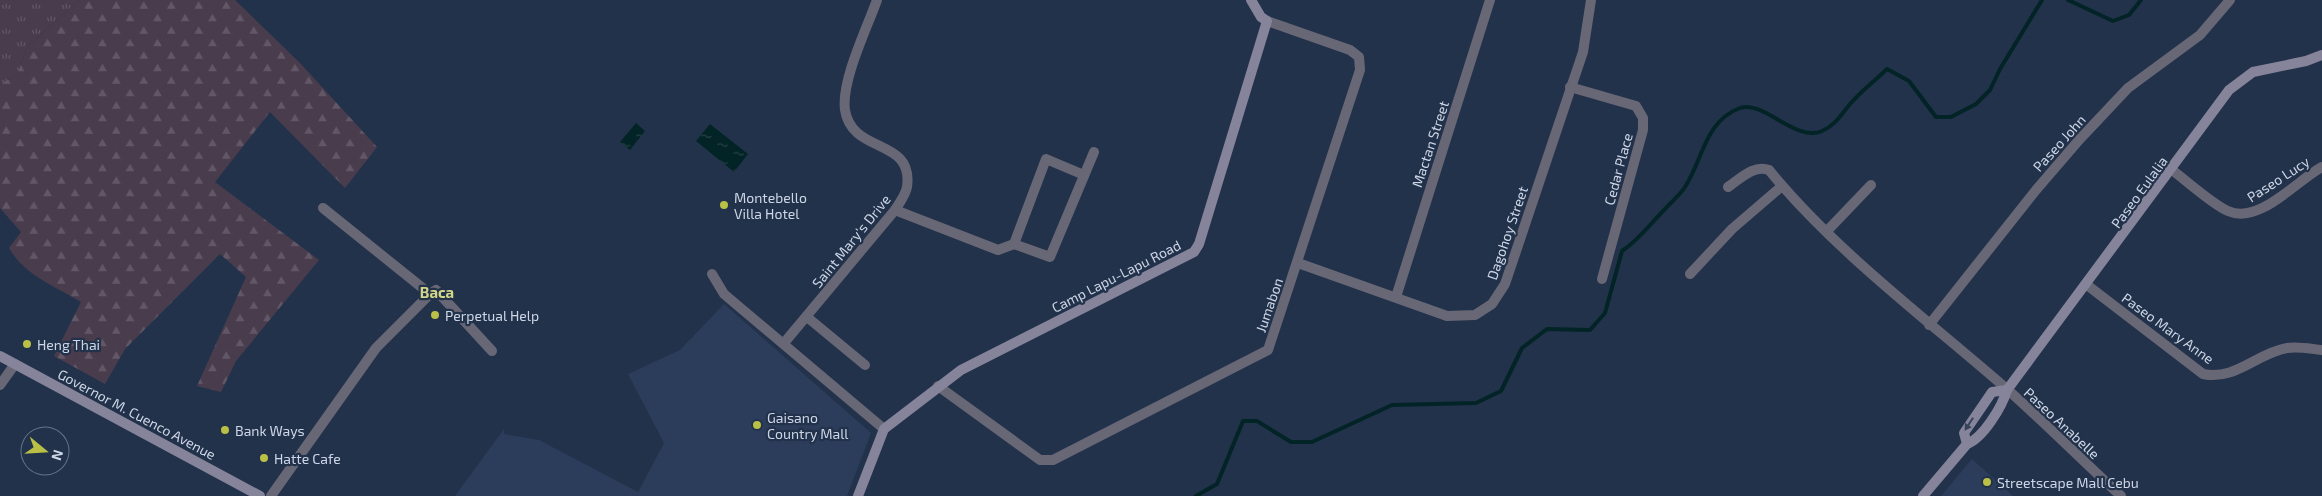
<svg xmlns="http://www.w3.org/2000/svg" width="2322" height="496" font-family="'Exo 2',sans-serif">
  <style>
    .built { fill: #2b3d5b }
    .grass { fill: url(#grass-tufts) }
    .forest { fill: url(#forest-firs) }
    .water { fill: url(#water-ripples) }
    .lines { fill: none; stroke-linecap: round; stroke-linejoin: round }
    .stream { stroke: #032426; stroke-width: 4 }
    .street { stroke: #686775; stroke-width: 10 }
    .secondary { stroke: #86849a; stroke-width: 10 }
    .oneway { fill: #37425b }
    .poi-dot { fill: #bac045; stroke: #23324b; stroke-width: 2 }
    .labels { text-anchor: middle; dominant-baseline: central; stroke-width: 4.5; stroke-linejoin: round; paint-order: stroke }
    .street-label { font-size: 14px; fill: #ccd6e6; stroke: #23324b }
    .poi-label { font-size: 14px; fill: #ccd6e6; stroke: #23324b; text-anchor: start }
    .neighbourhood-label { font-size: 15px; font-weight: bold; fill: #d1d689; stroke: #23324b }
  </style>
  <defs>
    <pattern id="grass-tufts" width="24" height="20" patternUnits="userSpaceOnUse" patternTransform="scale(1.25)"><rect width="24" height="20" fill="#493c4c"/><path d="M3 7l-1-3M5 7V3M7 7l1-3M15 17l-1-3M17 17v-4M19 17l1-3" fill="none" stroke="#625766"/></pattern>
    <pattern id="forest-firs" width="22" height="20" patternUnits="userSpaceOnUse" patternTransform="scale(1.25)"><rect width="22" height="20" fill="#493c4c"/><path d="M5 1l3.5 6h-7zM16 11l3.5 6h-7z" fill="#625766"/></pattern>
    <pattern id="water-ripples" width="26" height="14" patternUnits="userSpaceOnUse" patternTransform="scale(1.25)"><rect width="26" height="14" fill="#032426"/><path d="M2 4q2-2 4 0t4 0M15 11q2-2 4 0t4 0" fill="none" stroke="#274346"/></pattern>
  </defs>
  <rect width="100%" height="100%" fill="#23324b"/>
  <g class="built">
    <path d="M724,304L871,433L847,496H455L504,429V434L539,440L638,492L664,443L628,374L680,350Z"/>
    <path d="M1972,459L2013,496H1941Z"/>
  </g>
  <path class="grass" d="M0,0H79L27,47L17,75L0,84Z"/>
  <path class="forest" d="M79,0H235L300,63L377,147L345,188L270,112L215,182L319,260L236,361L221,392L197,386L246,277L220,254L125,349L105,384L54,356L81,302C55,286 24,275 9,248L21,232L0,208V84L17,75L27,47Z"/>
  <g class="water">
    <path d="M636,123L645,131L630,150L620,142Z"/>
    <path d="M710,124L748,154L734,172L696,141Z"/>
  </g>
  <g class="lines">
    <g class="stream">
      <path d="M2068,0L2113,21L2129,15L2141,0"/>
      <path d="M1196,496L1217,484L1243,421H1257L1291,442H1312L1392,405L1476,403L1501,391L1522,348L1547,329L1590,330L1605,313L1622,251C1640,239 1650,224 1665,209C1671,202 1680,195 1685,187C1703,159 1705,121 1740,108C1764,100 1796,143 1822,131C1836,125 1842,113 1851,103C1862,90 1876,80 1887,69L1909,81L1936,117H1951L1976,104L1990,90L2000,69L2042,0"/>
    </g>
    <g class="street">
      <path d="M1570,87L1636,106L1643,118V130L1602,279"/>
      <path d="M2172,170C2187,181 2212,204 2228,211C2259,225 2296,181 2322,167"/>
      <path d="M1728,187C1740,179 1754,164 1769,170C1836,252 1928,320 2008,390C2046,424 2083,461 2121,496"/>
      <path d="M323,208L430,294"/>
      <path d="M895,210L998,250L1014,244L1046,159L1084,175"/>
      <path d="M1827,231L1871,185"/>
      <path d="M1014,244L1050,257L1094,152"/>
      <path d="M1298,263L1447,316L1475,315L1492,304L1505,284L1583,52L1591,0"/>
      <path d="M712,274L724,294L884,429"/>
      <path d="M1690,274L1732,229L1782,186"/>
      <path d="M2087,285L2203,374C2235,381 2257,353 2287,348C2298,346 2311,349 2322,350"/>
      <path d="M1396,297L1490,0"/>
      <path d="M807,317L865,365"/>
      <path d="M1929,325L2036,190L2079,140L2128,88L2200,35L2230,0"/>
      <path d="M784,343L895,210C899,204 906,194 907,187C914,137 852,155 845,110C841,81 867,28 877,0"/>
      <path d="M0,385L15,364"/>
      <path d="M938,386L1040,460H1053L1268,350L1360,70L1359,57L1350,50L1267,21"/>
      <path d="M271,496L376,348L430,294L436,290L492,351"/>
    </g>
    <g class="secondary">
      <path d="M0,356L260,496"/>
      <path d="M1967,444L1964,433L1992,392L2007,390"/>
      <path d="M858,496L884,429L961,370L1194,252L1199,244L1267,21L1261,17L1251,0"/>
      <path d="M1923,496L1967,444C1983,438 2002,407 2007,390L2229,90L2253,72L2306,61L2322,55"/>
    </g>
  </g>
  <defs><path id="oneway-solid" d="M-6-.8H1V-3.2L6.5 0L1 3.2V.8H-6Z" transform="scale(1.25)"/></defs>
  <use class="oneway" href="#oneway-solid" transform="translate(1969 424) rotate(123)"/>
  <g class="poi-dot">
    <circle cx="724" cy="205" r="5"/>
    <circle cx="435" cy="315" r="5"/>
    <circle cx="27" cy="344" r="5"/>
    <circle cx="757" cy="425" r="5"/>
    <circle cx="225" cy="430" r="5"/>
    <circle cx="264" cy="458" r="5"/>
    <circle cx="1987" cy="482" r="5"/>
  </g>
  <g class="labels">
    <g class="street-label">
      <text transform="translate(2059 143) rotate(-48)">Paseo John</text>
      <text transform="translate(1430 144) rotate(-72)">Mactan Street</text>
      <text transform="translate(1618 169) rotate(-75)">Cedar Place</text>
      <text transform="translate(2278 179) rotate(-33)">Paseo Lucy</text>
      <text transform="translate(2139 192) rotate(-54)">Paseo Eulalia</text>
      <text transform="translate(1507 233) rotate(-71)">Dagohoy Street</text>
      <text transform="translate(851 241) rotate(-51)">Saint Mary's Drive</text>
      <text transform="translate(1116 276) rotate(-27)">Camp Lapu-Lapu Road</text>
      <text transform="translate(1269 305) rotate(-71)">Jumabon</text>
      <text transform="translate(2168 328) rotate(36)">Paseo Mary Anne</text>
      <text transform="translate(137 414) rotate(28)">Governor M. Cuenco Avenue</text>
      <text transform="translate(2062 423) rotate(43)">Paseo Anabelle</text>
    </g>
    <g class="poi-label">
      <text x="734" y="197">Montebello<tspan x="734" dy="16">Villa Hotel</tspan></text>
      <text x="445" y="315">Perpetual Help</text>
      <text x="37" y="344">Heng Thai</text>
      <text x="767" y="417">Gaisano<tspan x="767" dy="16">Country Mall</tspan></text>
      <text x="235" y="430">Bank Ways</text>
      <text x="274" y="458">Hatte Cafe</text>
      <text x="1997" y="482">Streetscape Mall Cebu</text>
    </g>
    <g class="neighbourhood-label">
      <text x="437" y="292">Baca</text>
    </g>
  </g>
  <g transform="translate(45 451) rotate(108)"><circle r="24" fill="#23324b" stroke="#677489"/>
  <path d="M0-4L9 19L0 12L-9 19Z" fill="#bac045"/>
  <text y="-8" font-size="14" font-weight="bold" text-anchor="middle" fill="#ccd6e6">N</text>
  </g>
</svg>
